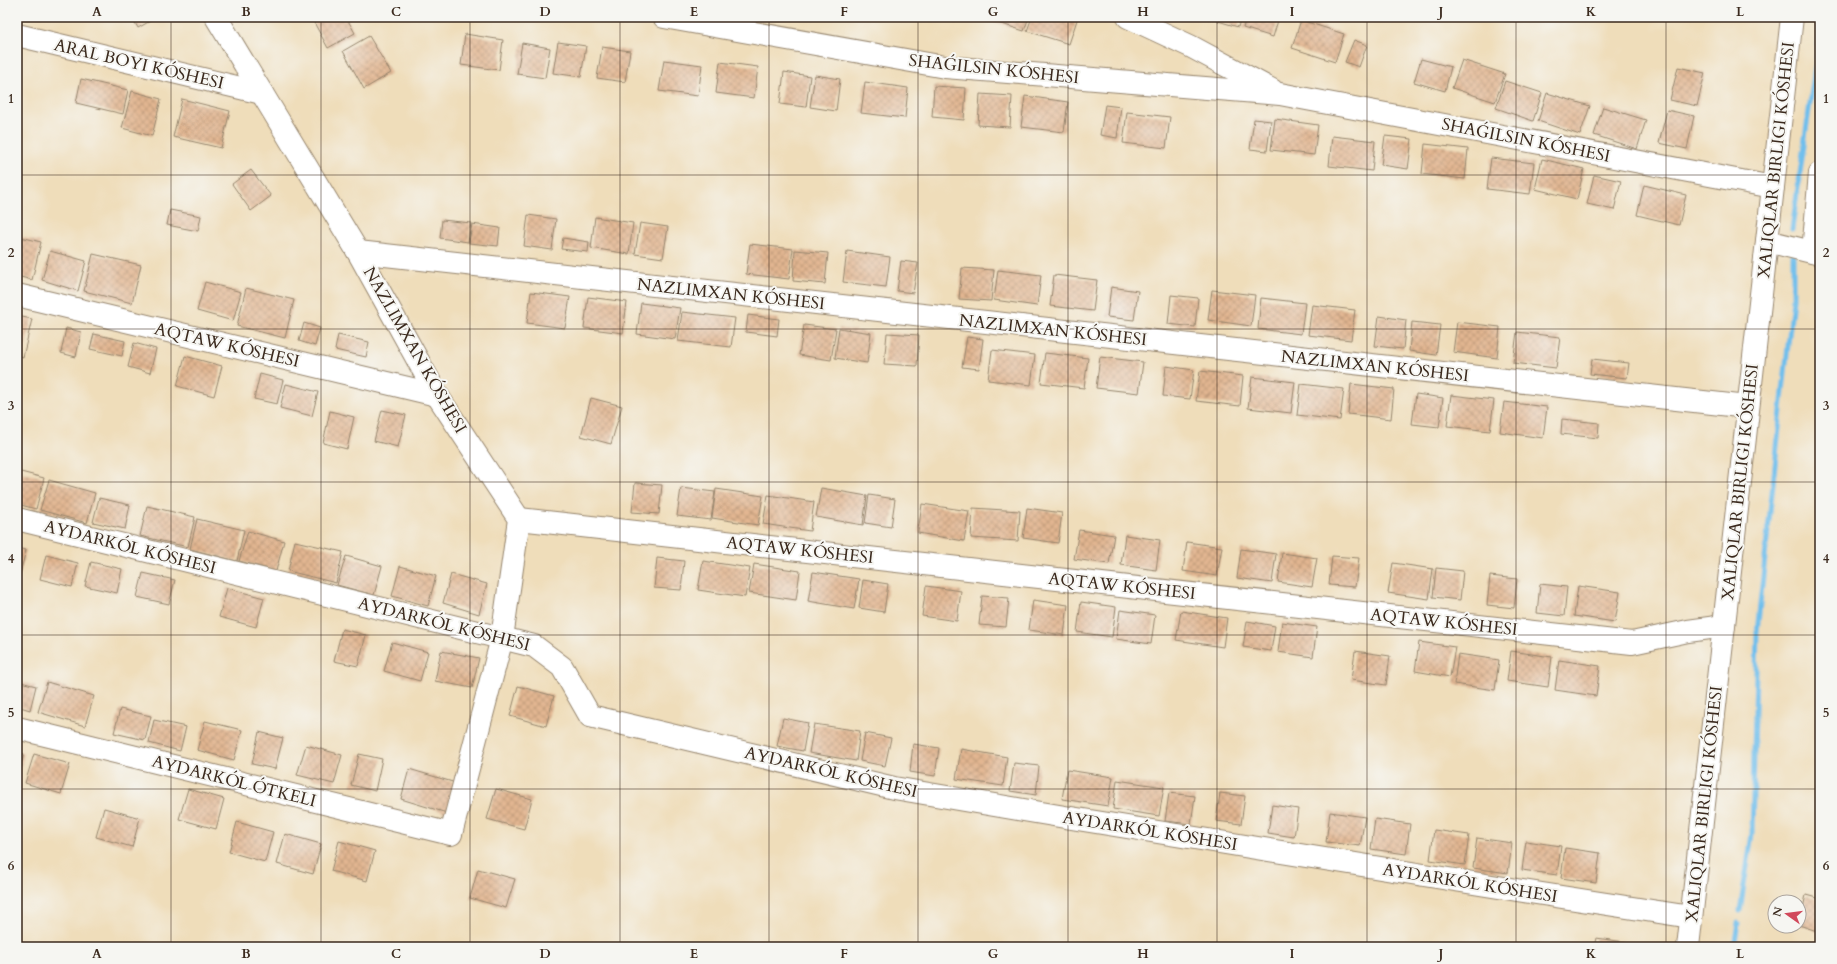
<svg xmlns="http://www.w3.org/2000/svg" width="1837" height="964" font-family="Cardo,serif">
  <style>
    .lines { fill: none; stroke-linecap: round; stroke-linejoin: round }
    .stream { stroke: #71bfec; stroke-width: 5 }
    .building { fill: url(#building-cross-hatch) }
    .minor-casing { stroke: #95846c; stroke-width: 24 }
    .minor { stroke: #fff; stroke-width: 22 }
    .grid { fill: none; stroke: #3b2a1e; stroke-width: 1; stroke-opacity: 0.55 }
    .labels { text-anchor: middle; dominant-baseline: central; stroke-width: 4; stroke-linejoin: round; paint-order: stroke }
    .street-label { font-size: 17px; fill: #3b2a1e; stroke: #f6f6f2 }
    .neatline { fill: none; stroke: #3b2a1e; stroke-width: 1.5 }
    .grid-label { font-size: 13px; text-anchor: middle; font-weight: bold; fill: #3b2a1e }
  </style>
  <defs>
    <pattern id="building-cross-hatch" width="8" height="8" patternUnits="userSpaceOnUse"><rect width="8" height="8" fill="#e2b691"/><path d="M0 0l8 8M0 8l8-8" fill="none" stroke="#b89476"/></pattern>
  </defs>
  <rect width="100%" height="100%" fill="#f6f6f2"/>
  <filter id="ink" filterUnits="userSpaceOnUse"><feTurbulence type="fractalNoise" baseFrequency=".025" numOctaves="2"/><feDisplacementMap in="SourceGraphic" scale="8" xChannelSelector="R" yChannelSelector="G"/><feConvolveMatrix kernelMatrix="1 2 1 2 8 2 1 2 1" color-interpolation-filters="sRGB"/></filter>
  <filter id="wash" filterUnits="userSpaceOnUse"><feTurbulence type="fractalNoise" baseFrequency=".012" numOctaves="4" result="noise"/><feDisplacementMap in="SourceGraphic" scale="16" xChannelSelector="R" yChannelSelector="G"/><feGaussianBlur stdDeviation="0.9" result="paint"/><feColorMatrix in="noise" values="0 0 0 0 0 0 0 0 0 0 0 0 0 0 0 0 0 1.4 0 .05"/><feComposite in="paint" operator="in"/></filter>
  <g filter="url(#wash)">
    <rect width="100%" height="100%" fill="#efddba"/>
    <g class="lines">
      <g class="stream">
        <path d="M1792,229L1820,33"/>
        <path d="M1740,911L1752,834L1757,632L1793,299V255"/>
        <path d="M1734,947L1738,923"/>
      </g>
    </g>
    <g id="blocks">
      <g class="building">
        <path d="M132,17H157L138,28Z"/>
        <path d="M311,17H346L355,33L328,48Z"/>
        <path d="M983,17H1029L1024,31L983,18Z"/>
        <path d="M1032,17H1078L1069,44L1027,31Z"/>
        <path d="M1219,17H1241L1238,27L1218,21Z"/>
        <path d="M1246,17H1279L1273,37L1243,28Z"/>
        <path d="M1301,20L1344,34L1335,62L1292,48Z"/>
        <path d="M465,34L503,40L499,70L461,65Z"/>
        <path d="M369,36L391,73L364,89L343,51Z"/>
        <path d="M1354,40L1367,45L1359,67L1345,62Z"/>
        <path d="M558,42L586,46L581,77L553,73Z"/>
        <path d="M522,43L550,48L545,78L517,74Z"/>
        <path d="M602,47L630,51L625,82L597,78Z"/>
        <path d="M1421,59L1451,67L1445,91L1414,82Z"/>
        <path d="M664,60L702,65L698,96L659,91Z"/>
        <path d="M1462,60L1505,74L1495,102L1452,88Z"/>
        <path d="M720,62L758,67L754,98L716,93Z"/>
        <path d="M1678,67L1705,73L1697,106L1670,100Z"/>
        <path d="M784,72L810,76L806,107L780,104Z"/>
        <path d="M815,75L840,79L836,111L810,107Z"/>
        <path d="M81,79L128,90L123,114L76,103Z"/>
        <path d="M1505,81L1542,93L1533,121L1496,108Z"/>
        <path d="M865,82L908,88L905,118L861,113Z"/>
        <path d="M934,86L966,88L964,120L932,117Z"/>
        <path d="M132,91L161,99L152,136L122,128Z"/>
        <path d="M1547,93L1590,106L1580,135L1538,121Z"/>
        <path d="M980,94L1012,96L1010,127L978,125Z"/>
        <path d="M1025,96L1068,102L1064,132L1021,127Z"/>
        <path d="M182,99L230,111L221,148L173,137Z"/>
        <path d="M1105,105L1121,107L1117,138L1100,135Z"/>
        <path d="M1603,107L1646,120L1637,149L1594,135Z"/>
        <path d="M1667,110L1694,116L1687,149L1659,143Z"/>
        <path d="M1127,112L1170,117L1166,148L1123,143Z"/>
        <path d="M1254,119L1271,121L1267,151L1250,149Z"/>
        <path d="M1275,119L1318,125L1314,155L1271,150Z"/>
        <path d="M1332,136L1375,141L1372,171L1329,166Z"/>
        <path d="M1385,136L1412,139L1408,169L1381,165Z"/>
        <path d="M1425,144L1468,149L1465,179L1422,174Z"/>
        <path d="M1491,158L1534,163L1530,194L1487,189Z"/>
        <path d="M1542,159L1584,169L1577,199L1535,189Z"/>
        <path d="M251,170L271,196L251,211L232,184Z"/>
        <path d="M1594,175L1621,181L1614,210L1587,204Z"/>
        <path d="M1644,185L1686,195L1679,225L1637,215Z"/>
        <path d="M170,210L201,216L198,231L167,225Z"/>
        <path d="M528,215L556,219L552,250L524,246Z"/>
        <path d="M595,217L633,223L629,254L591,248Z"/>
        <path d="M442,220L471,223L468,242L440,238Z"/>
        <path d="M640,223L668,227L663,258L635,254Z"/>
        <path d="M472,224L500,228L498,246L469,243Z"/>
        <path d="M17,236L41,242L32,280L17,276Z"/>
        <path d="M563,238L589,242L588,252L561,249Z"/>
        <path d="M750,244L793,249L789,279L746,274Z"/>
        <path d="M795,250L828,253L825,284L793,281Z"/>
        <path d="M50,251L86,261L78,291L42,280Z"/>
        <path d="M847,251L890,257L886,287L843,282Z"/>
        <path d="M93,254L141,265L132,303L84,291Z"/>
        <path d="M901,261L918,263L913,293L897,291Z"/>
        <path d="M962,268L994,270L991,301L959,299Z"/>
        <path d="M998,270L1041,275L1037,306L994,300Z"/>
        <path d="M1054,275L1097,280L1093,311L1050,306Z"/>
        <path d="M205,282L241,292L233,321L197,311Z"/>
        <path d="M1111,287L1138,291L1134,320L1107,317Z"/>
        <path d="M246,288L294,300L285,338L237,326Z"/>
        <path d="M1212,290L1255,295L1251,326L1208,320Z"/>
        <path d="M531,292L570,297L565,328L527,323Z"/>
        <path d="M1171,295L1198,298L1195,327L1168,324Z"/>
        <path d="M588,297L627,302L623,333L584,328Z"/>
        <path d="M1261,298L1305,303L1301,334L1258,329Z"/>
        <path d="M641,303L680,308L675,339L637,334Z"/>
        <path d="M1312,305L1355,310L1351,340L1308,335Z"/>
        <path d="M682,312L735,318L731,347L678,341Z"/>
        <path d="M748,315L779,319L777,336L746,332Z"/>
        <path d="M17,316L32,319L23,357L17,355Z"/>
        <path d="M1379,316L1406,320L1403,349L1375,346Z"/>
        <path d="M1412,322L1440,325L1436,355L1409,351Z"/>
        <path d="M1457,322L1500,327L1497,358L1453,352Z"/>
        <path d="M304,323L320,328L315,346L299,341Z"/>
        <path d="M804,325L836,329L831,360L799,355Z"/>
        <path d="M66,328L81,332L76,357L61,353Z"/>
        <path d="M839,328L871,333L867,363L835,358Z"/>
        <path d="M1517,332L1560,337L1556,368L1513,363Z"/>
        <path d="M887,333L919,335L917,366L884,364Z"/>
        <path d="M94,334L125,341L122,356L90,349Z"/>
        <path d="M338,335L369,342L366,357L335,350Z"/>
        <path d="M967,337L983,339L979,369L962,367Z"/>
        <path d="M134,343L156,349L150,373L128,367Z"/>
        <path d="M992,350L1035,355L1031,385L988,380Z"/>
        <path d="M1045,353L1088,358L1084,388L1041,383Z"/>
        <path d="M185,356L222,366L214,396L177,386Z"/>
        <path d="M1100,357L1143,362L1139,393L1096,388Z"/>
        <path d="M1592,359L1629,363L1627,378L1590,374Z"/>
        <path d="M1166,366L1194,370L1190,399L1163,396Z"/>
        <path d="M1200,371L1243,376L1240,406L1196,401Z"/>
        <path d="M260,374L283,380L277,404L254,399Z"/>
        <path d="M1252,377L1295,382L1291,413L1248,408Z"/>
        <path d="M286,384L318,392L312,416L280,408Z"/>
        <path d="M1301,384L1344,389L1340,420L1297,415Z"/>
        <path d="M1351,384L1394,389L1391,419L1348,414Z"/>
        <path d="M1416,394L1443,398L1439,427L1412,424Z"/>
        <path d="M1451,395L1494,400L1490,431L1447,426Z"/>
        <path d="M591,398L622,406L611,444L581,436Z"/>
        <path d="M1504,402L1547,407L1543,438L1500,432Z"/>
        <path d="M382,410L406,415L398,447L374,441Z"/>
        <path d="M330,411L354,417L347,449L323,443Z"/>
        <path d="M1562,419L1599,423L1598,438L1561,434Z"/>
        <path d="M17,471L44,478L36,509L17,504Z"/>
        <path d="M49,480L95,493L87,523L40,510Z"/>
        <path d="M635,483L662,485L659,514L632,512Z"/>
        <path d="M681,488L715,492L711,520L677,516Z"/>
        <path d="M821,488L867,496L863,525L816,517Z"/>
        <path d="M716,489L763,496L758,525L712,518Z"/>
        <path d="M768,495L814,502L810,531L763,524Z"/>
        <path d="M869,495L895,499L891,527L865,523Z"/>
        <path d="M99,498L130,505L125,529L93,522Z"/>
        <path d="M922,504L969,511L964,541L918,533Z"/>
        <path d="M147,506L195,517L188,547L140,536Z"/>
        <path d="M973,508L1020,511L1018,541L971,538Z"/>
        <path d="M1027,508L1062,513L1058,543L1023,538Z"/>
        <path d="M197,519L244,530L237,561L190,549Z"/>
        <path d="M1079,530L1114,535L1109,564L1074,559Z"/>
        <path d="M248,531L284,541L276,571L239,561Z"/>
        <path d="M1125,535L1160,540L1156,570L1121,565Z"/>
        <path d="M295,541L343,552L336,583L288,571Z"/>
        <path d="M1187,542L1222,547L1217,576L1183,571Z"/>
        <path d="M17,548L26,550L20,574L17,573Z"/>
        <path d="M1241,549L1276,554L1272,583L1237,578Z"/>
        <path d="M1282,553L1317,558L1312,587L1278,582Z"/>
        <path d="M46,555L78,563L72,587L40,579Z"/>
        <path d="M346,556L382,566L374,595L337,585Z"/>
        <path d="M1332,556L1359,558L1355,587L1329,585Z"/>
        <path d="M657,558L684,561L681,590L654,588Z"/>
        <path d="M703,561L750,568L745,597L698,590Z"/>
        <path d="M91,562L122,569L117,593L85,586Z"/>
        <path d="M1393,563L1433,569L1429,599L1388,593Z"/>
        <path d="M754,564L800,571L796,600L749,593Z"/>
        <path d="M400,566L436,576L428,606L392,596Z"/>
        <path d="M1436,568L1463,571L1460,600L1433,597Z"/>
        <path d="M813,572L859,579L854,609L808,601Z"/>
        <path d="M143,573L175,580L169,604L137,597Z"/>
        <path d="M451,574L487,584L479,614L443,603Z"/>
        <path d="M1490,576L1517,579L1514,608L1487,605Z"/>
        <path d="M863,580L888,584L884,612L859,608Z"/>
        <path d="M1540,584L1567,587L1564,616L1537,613Z"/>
        <path d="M926,586L961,591L957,621L922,616Z"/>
        <path d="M1578,586L1620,592L1615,622L1574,616Z"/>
        <path d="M227,588L264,598L256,627L219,617Z"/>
        <path d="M982,596L1009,598L1006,627L979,625Z"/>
        <path d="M1033,600L1068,605L1064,635L1029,630Z"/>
        <path d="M1081,602L1116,607L1112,637L1077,632Z"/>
        <path d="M1120,610L1155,615L1151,644L1116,639Z"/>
        <path d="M1181,611L1227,618L1223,647L1176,640Z"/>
        <path d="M1247,621L1275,626L1271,651L1243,647Z"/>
        <path d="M1282,622L1317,627L1313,657L1278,652Z"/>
        <path d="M342,629L366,635L358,666L334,661Z"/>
        <path d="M392,642L428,652L420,681L384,671Z"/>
        <path d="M1419,642L1455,647L1450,677L1415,671Z"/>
        <path d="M441,651L479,658L472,688L435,681Z"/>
        <path d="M1355,651L1390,656L1386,685L1351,680Z"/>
        <path d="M1511,651L1552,657L1548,687L1507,681Z"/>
        <path d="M1458,654L1499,660L1495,690L1454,684Z"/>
        <path d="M1559,660L1600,666L1596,696L1555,690Z"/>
        <path d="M17,681L36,686L30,710L17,706Z"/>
        <path d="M47,682L94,696L85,726L38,712Z"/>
        <path d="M518,686L554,696L546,726L510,716Z"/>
        <path d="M120,709L151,716L145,740L114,733Z"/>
        <path d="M783,718L808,723L803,751L777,746Z"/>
        <path d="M154,720L186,727L180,751L149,743Z"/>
        <path d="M205,721L242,730L234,760L197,750Z"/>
        <path d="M814,724L860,731L856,761L809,753Z"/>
        <path d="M259,732L283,738L275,769L252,764Z"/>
        <path d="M865,733L891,738L885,766L860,761Z"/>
        <path d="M913,744L939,748L935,776L910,772Z"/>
        <path d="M306,745L342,755L334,784L297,775Z"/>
        <path d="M961,749L1007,757L1003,786L956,779Z"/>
        <path d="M17,752L24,754L18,777H17Z"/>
        <path d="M34,754L70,764L61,794L25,783Z"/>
        <path d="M359,754L382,759L375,791L351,785Z"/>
        <path d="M1014,763L1039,766L1036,795L1010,791Z"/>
        <path d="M409,769L456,783L447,813L401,799Z"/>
        <path d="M1067,770L1113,777L1108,806L1062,799Z"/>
        <path d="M1117,780L1164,787L1159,816L1113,809Z"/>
        <path d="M188,789L224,799L216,829L179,819Z"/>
        <path d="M496,789L532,799L524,829L487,819Z"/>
        <path d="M1169,793L1195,796L1191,824L1165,821Z"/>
        <path d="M1220,793L1245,796L1241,824L1216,821Z"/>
        <path d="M1272,805L1298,809L1294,837L1268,833Z"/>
        <path d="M104,808L140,818L132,847L96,837Z"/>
        <path d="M1330,812L1365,817L1360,846L1326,842Z"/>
        <path d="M1375,819L1410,824L1406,854L1371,849Z"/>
        <path d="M237,822L273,832L265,862L229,852Z"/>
        <path d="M1434,830L1469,835L1465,865L1430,860Z"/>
        <path d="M285,834L321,844L313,874L277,864Z"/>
        <path d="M1477,838L1512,843L1508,873L1473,868Z"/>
        <path d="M339,841L375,851L367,881L331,871Z"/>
        <path d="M1526,841L1561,846L1557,875L1522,870Z"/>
        <path d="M1565,848L1600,853L1596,883L1561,878Z"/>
        <path d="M478,869L515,879L506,908L470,898Z"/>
        <path d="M1806,895L1820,899V922L1817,931L1799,925Z"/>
        <path d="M1596,938L1625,942L1624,947H1594Z"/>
      </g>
    </g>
  </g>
  <g filter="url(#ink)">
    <use href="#blocks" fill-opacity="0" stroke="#95846c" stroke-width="1"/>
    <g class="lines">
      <defs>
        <g id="minor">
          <path d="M664,17L945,67L1280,94L1773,187"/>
          <path d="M1128,17L1190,46L1272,90"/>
          <path d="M17,35L262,93"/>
          <path d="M1767,241L1820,254"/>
          <path d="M358,252L1748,407"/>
          <path d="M1813,252L1820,173"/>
          <path d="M17,295L437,395"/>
          <path d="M17,519L534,646L562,667L590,716L894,788L1065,817L1523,891L1691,917"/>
          <path d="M519,519L1632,643L1688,631L1724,626"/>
          <path d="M17,728L451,834L502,638L519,519L437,395L358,252L216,17"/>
          <path d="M1688,947L1792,17"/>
        </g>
      </defs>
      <use href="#minor" class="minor-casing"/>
      <use href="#minor" class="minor"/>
    </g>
  </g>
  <path class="grid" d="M171,17V947M321,17V947M470,17V947M620,17V947M769,17V947M918,17V947M1068,17V947M1217,17V947M1367,17V947M1516,17V947M1666,17V947M17,175H1820M17,329H1820M17,482H1820M17,635H1820M17,789H1820"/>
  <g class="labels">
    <g class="street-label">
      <text transform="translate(139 64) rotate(13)">ARAL BOYI KÓSHESI</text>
      <text transform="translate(994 69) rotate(6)">SHAǴILSIN KÓSHESI</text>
      <text transform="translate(1526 140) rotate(11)">SHAǴILSIN KÓSHESI</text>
      <text transform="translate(1776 160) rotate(-84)">XALIQLAR BIRLIGI KÓSHESI</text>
      <text transform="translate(731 294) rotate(6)">NAZLIMXAN KÓSHESI</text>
      <text transform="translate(1053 330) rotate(6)">NAZLIMXAN KÓSHESI</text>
      <text transform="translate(227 345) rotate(13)">AQTAW KÓSHESI</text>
      <text transform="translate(415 350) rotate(60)">NAZLIMXAN KÓSHESI</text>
      <text transform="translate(1375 366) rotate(6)">NAZLIMXAN KÓSHESI</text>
      <text transform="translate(1740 482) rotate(-84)">XALIQLAR BIRLIGI KÓSHESI</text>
      <text transform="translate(130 547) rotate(14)">AYDARKÓL KÓSHESI</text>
      <text transform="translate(800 550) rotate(6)">AQTAW KÓSHESI</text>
      <text transform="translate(1122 586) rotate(6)">AQTAW KÓSHESI</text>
      <text transform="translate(1444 622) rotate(6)">AQTAW KÓSHESI</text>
      <text transform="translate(444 624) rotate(14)">AYDARKÓL KÓSHESI</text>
      <text transform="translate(831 772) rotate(13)">AYDARKÓL KÓSHESI</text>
      <text transform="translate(234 781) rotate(14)">AYDARKÓL ÓTKELI</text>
      <text transform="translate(1704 804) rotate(-84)">XALIQLAR BIRLIGI KÓSHESI</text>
      <text transform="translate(1150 831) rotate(9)">AYDARKÓL KÓSHESI</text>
      <text transform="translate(1470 883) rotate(9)">AYDARKÓL KÓSHESI</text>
    </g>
  </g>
  <rect width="1837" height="964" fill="none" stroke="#f6f6f2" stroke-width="44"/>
  <g transform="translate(1787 914) rotate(284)"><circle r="19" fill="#f6f6f2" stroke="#aba49d"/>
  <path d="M0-3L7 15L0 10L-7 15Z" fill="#d1495b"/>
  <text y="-6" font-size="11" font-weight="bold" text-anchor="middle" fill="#3b2a1e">N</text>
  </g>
  <rect x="22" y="22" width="1793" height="920" class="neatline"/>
  <g class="grid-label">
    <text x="97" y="16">A</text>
    <text x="246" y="16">B</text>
    <text x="396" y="16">C</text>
    <text x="545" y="16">D</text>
    <text x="694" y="16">E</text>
    <text x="844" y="16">F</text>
    <text x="993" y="16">G</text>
    <text x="1143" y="16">H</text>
    <text x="1292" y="16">I</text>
    <text x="1441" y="16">J</text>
    <text x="1591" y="16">K</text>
    <text x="1740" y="16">L</text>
    <text x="11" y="103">1</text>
    <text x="1826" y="103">1</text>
    <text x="11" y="257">2</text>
    <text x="1826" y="257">2</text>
    <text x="11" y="410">3</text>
    <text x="1826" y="410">3</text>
    <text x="11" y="563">4</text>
    <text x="1826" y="563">4</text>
    <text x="11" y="717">5</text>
    <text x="1826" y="717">5</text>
    <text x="11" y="870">6</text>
    <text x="1826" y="870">6</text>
    <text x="97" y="958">A</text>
    <text x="246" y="958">B</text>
    <text x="396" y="958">C</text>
    <text x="545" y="958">D</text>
    <text x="694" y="958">E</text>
    <text x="844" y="958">F</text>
    <text x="993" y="958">G</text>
    <text x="1143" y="958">H</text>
    <text x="1292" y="958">I</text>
    <text x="1441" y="958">J</text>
    <text x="1591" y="958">K</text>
    <text x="1740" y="958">L</text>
  </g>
</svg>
